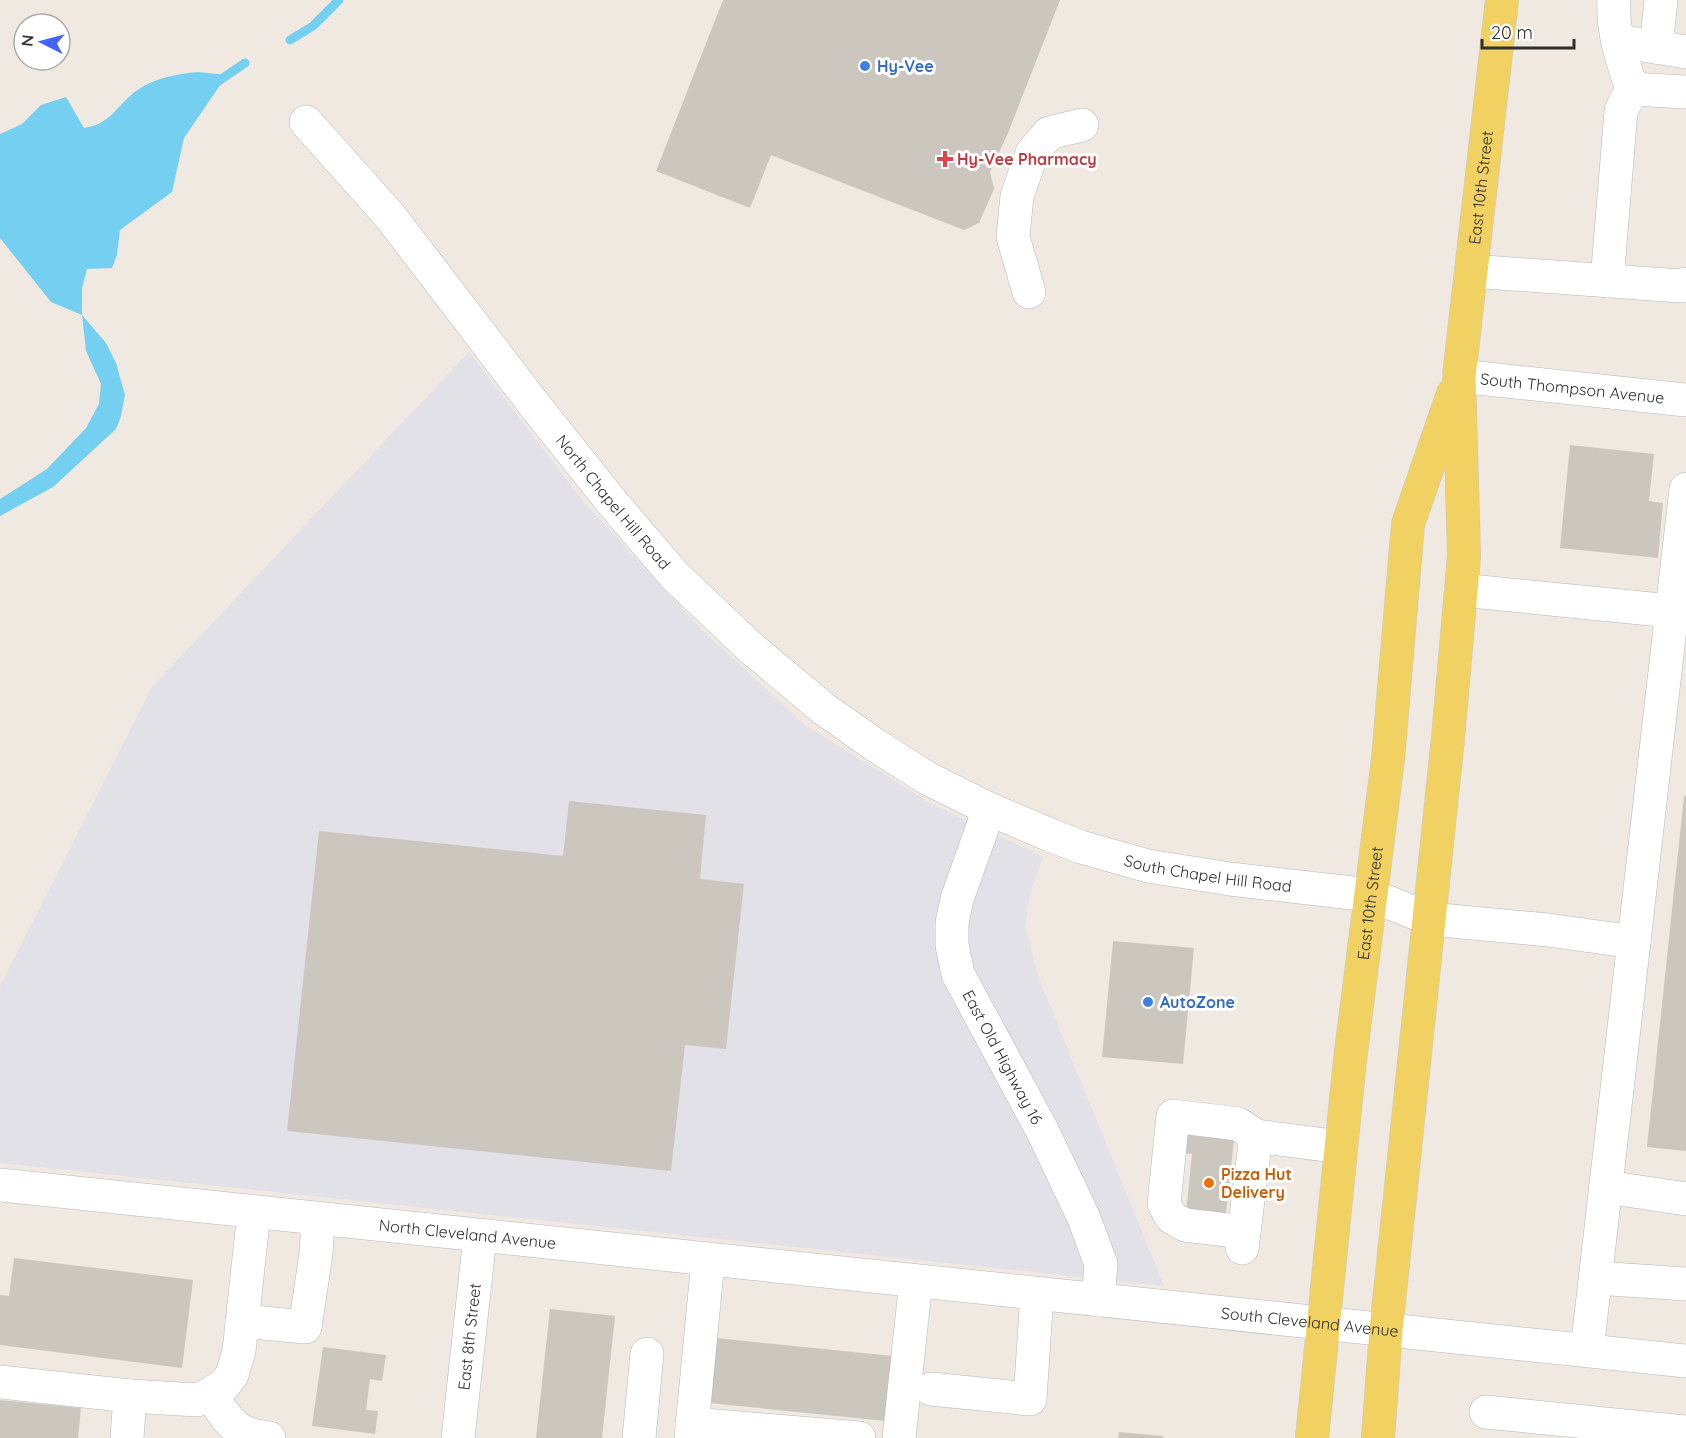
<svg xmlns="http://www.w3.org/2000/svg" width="1686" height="1438" font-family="Quicksand,sans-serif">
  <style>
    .industrial { fill: #e3e1e8 }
    .water { fill: #75cff0 }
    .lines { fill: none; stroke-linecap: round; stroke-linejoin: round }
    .stream { stroke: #75cff0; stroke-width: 9 }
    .building { fill: #cbc7bf }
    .minor-casing { stroke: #b4b7c1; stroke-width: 34 }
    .major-casing { stroke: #c9c9c9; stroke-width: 34 }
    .minor { stroke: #fff; stroke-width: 33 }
    .major { stroke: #f2d163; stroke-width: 33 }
    .shop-dot { fill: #3f7fe0; stroke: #fff; stroke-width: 2 }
    .health-dot { fill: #e0444e; stroke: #fff; stroke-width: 2 }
    .food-dot { fill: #e8710a; stroke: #fff; stroke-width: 2 }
    .labels { text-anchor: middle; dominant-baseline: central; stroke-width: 6; stroke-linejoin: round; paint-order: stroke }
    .shop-label { font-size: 16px; font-weight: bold; fill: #366cbe; stroke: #fff; text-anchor: start }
    .health-label { font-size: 16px; font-weight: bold; fill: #be3a42; stroke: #fff; text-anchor: start }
    .street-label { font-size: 16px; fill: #2e2e2e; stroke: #fff }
    .food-label { font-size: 16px; font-weight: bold; fill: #c56008; stroke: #fff; text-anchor: start }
  </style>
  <rect width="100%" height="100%" fill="#efe9e1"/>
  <path class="industrial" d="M469,352L582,500L703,631L805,725L930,803L1043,857L1030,894L1025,927L1040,981L1164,1286L0,1163V986L152,687Z"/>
  <path class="water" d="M198,72L227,75L184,138L172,192L120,230L117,255L112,268L87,269L82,288V315L106,343L116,363L125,395L121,416L116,429L53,487L0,516V499L47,469L86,428L99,404L101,384L86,351L82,315L51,302L0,238V134L22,124L41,105L66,97L84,128C111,124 116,106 136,91C154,78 176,74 198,72Z"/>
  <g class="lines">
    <g class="stream">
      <path d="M290,40L313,26L339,0"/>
      <path d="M217,82L245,63"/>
    </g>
  </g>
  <g class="building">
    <path d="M723,0H1060L1008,133L990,172L994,189L979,223L964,230L771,155L750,208L656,171Z"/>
    <path d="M1570,445L1654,454L1649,501L1663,503L1658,558L1560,548Z"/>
    <path d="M1684,796H1686V1151L1647,1147Z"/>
    <path d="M569,801L706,815L700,879L744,884L726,1049L685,1045L671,1171L287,1131L319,831L563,856Z"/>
    <path d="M1113,941L1194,948L1183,1064L1102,1057Z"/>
    <path d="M1186,1125L1235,1131L1226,1213L1220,1218L1186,1214L1192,1154L1183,1153Z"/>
    <path d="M14,1258L193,1280L182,1368L0,1345V1295L9,1296Z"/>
    <path d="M550,1309L615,1316L602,1438H536Z"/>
    <path d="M716,1338L903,1357L896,1422L709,1403Z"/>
    <path d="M323,1347L386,1355L382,1381L370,1379L366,1410L378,1411L375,1434L312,1426Z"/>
    <path d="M0,1400L81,1408L78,1438H0Z"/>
    <path d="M1119,1432L1163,1436V1438H1118Z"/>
  </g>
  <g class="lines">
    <defs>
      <g id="minor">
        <path d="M1614,0C1612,30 1622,60 1632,89"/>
        <path d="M1618,41L1686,52"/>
        <path d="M1656,47L1661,0"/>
        <path id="s1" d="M306,122L390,216L536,407L611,501L675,576L751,648L824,709L875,745L927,778L989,809L1050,835L1081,847L1148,866L1230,879L1370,895L1430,919L1548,930L1634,942"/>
        <path d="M1471,271L1680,286L1686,284"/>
        <path d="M1607,281L1621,111L1632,89L1686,92"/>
        <path d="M1029,292L1013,237L1017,196L1032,153L1049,133L1082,125"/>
        <path id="s2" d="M1459,376L1686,400"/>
        <path d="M1461,590L1671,611"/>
        <path id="s3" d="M989,809L957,899L952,923V945L958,974L1042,1130L1083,1216L1101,1264L1098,1300"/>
        <path id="s4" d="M0,1185L1686,1361"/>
        <path d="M1606,1187L1686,1199"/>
        <path d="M1244,1232L1185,1225L1171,1217L1164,1204L1173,1116L1238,1124L1256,1136"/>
        <path d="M1242,1248L1256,1136L1341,1147"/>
        <path d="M1596,1278L1686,1284"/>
        <path d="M242,1321L305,1327L316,1254L318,1219"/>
        <path d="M1587,1350L1686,489"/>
        <path d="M0,1382L130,1396"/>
        <path d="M931,1389L1030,1399L1037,1294"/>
        <path d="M210,1394C229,1421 233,1434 269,1438"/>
        <path d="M1486,1412L1686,1432"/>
        <path d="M692,1424L859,1438"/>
        <path d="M127,1438L130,1396L197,1400L210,1394L224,1385L232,1375L239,1351L254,1212"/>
        <path id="s5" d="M458,1438L480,1236"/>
        <path d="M639,1438L647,1354"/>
        <path d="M691,1438L708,1260"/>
        <path d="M899,1438L916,1281"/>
      </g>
      <g id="major">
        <path id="s6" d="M1312,1438L1350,1060L1388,759L1408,524L1453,394"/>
        <path id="s7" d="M1378,1438L1386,1330L1448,738L1464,556L1459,376L1502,0"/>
      </g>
    </defs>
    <use href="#minor" class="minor-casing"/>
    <use href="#major" class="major-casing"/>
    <use href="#minor" class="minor"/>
    <use href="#major" class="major"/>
  </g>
  <g class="shop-dot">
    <circle cx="865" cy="66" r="6"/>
    <circle cx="1148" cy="1002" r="6"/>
  </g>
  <path class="health-dot" d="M942 150h6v6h6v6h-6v6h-6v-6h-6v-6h6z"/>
  <circle class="food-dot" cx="1209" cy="1183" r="6"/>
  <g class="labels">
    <g class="shop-label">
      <text x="877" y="66">Hy-Vee</text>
      <text x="1160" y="1002">AutoZone</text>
    </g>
    <g class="health-label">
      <text x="957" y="159">Hy-Vee Pharmacy</text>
    </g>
    <g class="street-label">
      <text stroke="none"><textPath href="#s7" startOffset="1256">East 10th Street</textPath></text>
      <text stroke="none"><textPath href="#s2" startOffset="114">South Thompson Avenue</textPath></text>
      <text stroke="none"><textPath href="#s1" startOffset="489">North Chapel Hill Road</textPath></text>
      <text stroke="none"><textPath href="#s1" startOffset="1208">South Chapel Hill Road</textPath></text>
      <text stroke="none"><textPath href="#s6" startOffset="538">East 10th Street</textPath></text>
      <text stroke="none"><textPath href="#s3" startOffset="266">East Old Highway 16</textPath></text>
      <text stroke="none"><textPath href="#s4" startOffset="470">North Cleveland Avenue</textPath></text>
      <text stroke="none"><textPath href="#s4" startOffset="1317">South Cleveland Avenue</textPath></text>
      <text stroke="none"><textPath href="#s5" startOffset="102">East 8th Street</textPath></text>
    </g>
    <g class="food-label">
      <text x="1221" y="1174">Pizza Hut<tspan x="1221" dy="18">Delivery</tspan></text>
    </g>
  </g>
  <g transform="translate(42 42) rotate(276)"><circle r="28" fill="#ffffff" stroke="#ababab" stroke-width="1.5"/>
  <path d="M0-4.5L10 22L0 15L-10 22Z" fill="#4264fb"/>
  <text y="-9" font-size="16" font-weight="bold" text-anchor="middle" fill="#2e2e2e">N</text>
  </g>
  <path d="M1482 39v9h92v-9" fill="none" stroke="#2e2e2e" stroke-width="3"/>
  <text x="1491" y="39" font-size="18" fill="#2e2e2e" stroke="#ffffff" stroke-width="4.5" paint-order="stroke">20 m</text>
</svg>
